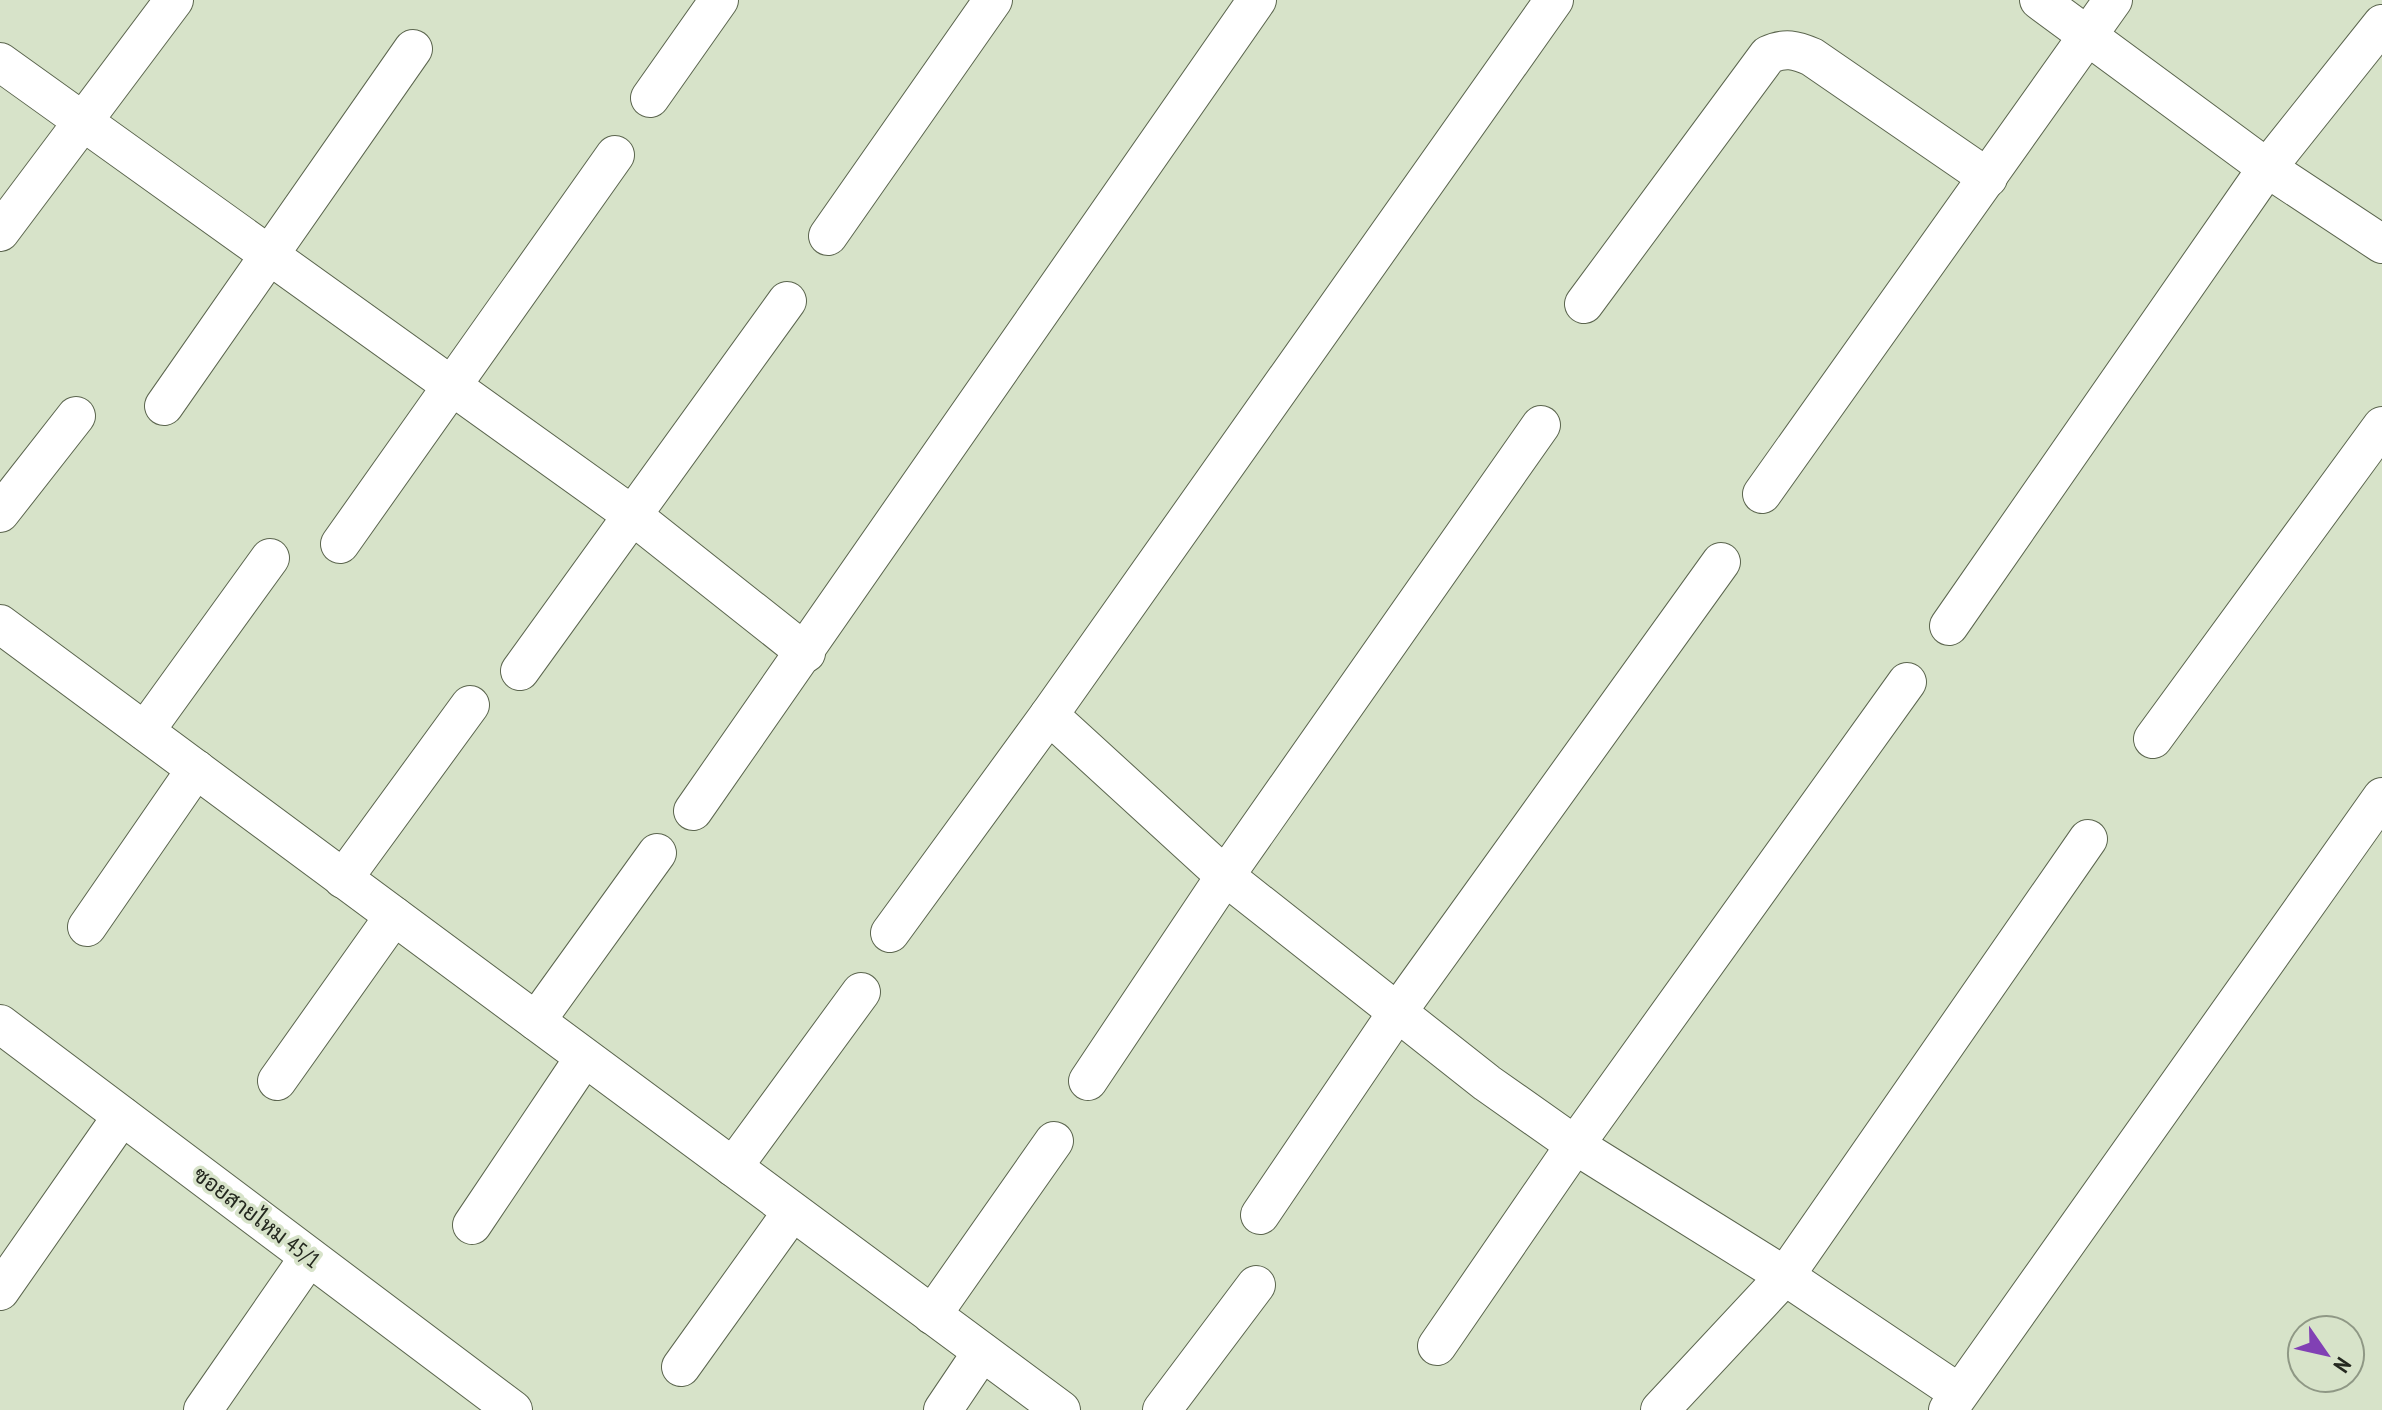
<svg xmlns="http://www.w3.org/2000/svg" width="2382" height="1410" font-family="'PT Sans Narrow',Sarabun,sans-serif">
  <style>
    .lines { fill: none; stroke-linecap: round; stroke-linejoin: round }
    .street-casing { stroke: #5b654e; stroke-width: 40 }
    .street { stroke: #fff; stroke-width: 38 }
    .labels { text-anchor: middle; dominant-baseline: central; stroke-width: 7; stroke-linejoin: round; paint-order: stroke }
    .street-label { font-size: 22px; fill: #24281f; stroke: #d7e3c9 }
  </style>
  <rect width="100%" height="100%" fill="#d7e3c9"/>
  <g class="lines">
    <defs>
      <g id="street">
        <path d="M1554,0L1049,715L1225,876L1487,1083L1575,1145L1785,1276L1959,1393"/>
        <path d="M2039,0L2267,168L2382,244"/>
        <path d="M0,62L632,515L806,653"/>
        <path d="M650,98L719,0"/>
        <path d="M0,232L174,0"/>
        <path d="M828,236L993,0"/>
        <path d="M1584,304L1768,55C1785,47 1796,50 1812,57L1988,178"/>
        <path d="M164,406L413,49"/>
        <path d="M1762,494L2113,0"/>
        <path d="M0,513L76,416"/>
        <path d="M340,544L615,155"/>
        <path d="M0,624L1061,1410"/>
        <path d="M1949,626L2267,168L2382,24"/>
        <path d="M520,671L787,301"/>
        <path d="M145,731L270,558"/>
        <path d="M2153,739L2382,426"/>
        <path d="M693,811L1257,0"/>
        <path d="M343,879L470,705"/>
        <path d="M87,927L196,769"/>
        <path d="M890,933L1049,715"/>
        <path d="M536,1021L657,853"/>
        <path d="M0,1024L513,1410"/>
        <path d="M277,1081L394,916"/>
        <path d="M1088,1081L1225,876L1541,425"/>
        <path d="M733,1167L861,992"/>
        <path d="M1260,1215L1396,1014L1721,562"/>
        <path d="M472,1225L584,1058"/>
        <path d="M0,1291L122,1116"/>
        <path d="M932,1315L1054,1141"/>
        <path d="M1437,1346L1575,1145L1907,682"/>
        <path d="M681,1367L792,1212"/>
        <path d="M203,1410L309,1257"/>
        <path d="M943,1410L982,1352"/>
        <path d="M1162,1410L1256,1285"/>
        <path d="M1660,1410L1785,1276L2088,839"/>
        <path d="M1948,1410L2382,797"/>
      </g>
    </defs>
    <use href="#street" class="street-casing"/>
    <use href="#street" class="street"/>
  </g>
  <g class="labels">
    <g class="street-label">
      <text transform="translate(257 1217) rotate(37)">ซอยสายไหม 45/1</text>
    </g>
  </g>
  <g transform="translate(2326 1354) rotate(124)"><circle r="38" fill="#d7e3c9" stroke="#8f9885" stroke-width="2"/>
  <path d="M0-6L14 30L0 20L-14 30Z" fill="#8140b4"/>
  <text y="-12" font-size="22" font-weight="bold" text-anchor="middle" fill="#24281f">N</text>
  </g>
</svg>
